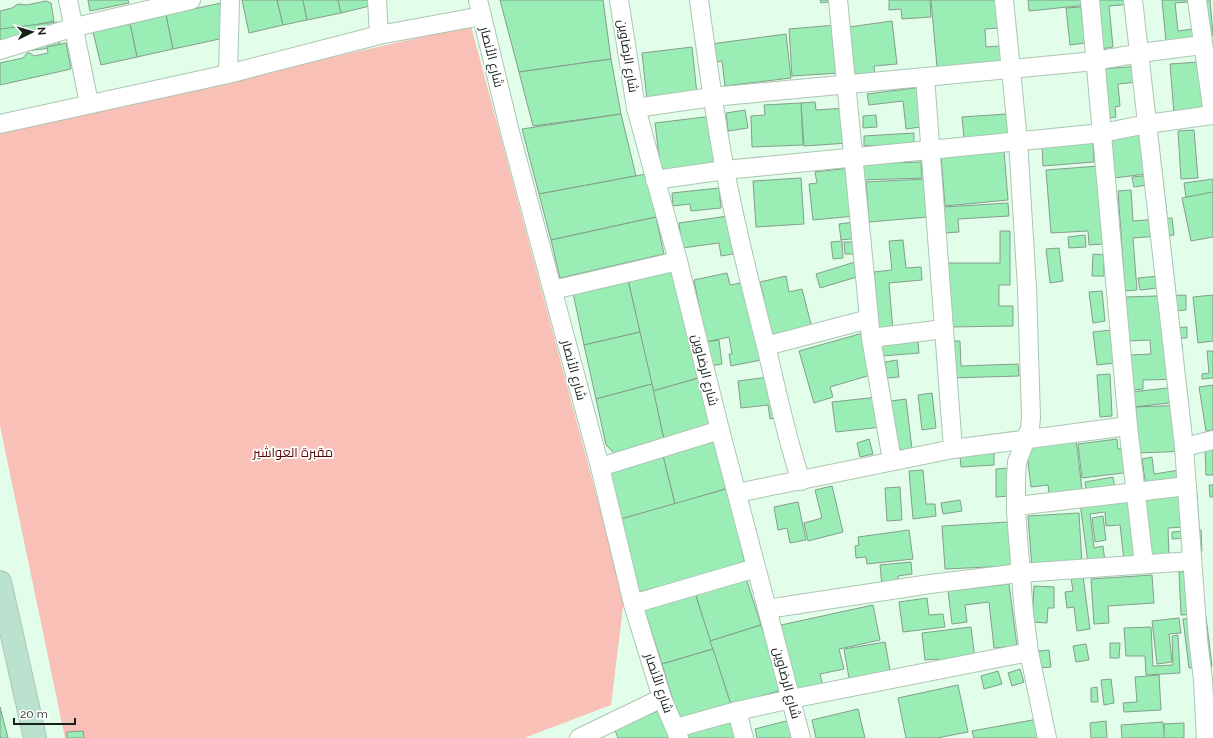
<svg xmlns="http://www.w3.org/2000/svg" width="1213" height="738" font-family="Raleway,Cairo,sans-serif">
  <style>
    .green { fill: #f8c0b7 }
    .building { fill: #99edb5; stroke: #849e8b }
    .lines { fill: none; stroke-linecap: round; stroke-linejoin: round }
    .street-casing { stroke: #abc6b3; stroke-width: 20 }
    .secondary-casing { stroke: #abc6b3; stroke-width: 24 }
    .street { stroke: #fff; stroke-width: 18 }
    .secondary { stroke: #bae2ce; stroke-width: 22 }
    .labels { text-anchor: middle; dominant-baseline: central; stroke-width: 3.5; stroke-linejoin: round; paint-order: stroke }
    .street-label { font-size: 13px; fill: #16211a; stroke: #fff }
    .park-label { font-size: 13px; fill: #590604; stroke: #fff }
  </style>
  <rect width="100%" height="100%" fill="#e2feea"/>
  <path class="green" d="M471,26L624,599L611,705L524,738H65L0,426V132Z"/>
  <g class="building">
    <path d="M88,0H128L129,3L90,11Z"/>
    <path d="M242,0H277L283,25L249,33Z"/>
    <path d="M277,0H303L307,20L283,25Z"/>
    <path d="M303,0H338L341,13L307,20Z"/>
    <path d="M338,0H377L378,4L341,13Z"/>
    <path d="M500,0H603L611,59L519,72Z"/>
    <path d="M820,0H835V1L821,3Z"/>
    <path d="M889,0H930L931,17L902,19L901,9L889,10Z"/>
    <path d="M931,0H996L999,28L985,29L986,47L1000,46L1002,62L937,67Z"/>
    <path d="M1028,0H1087V5L1029,11Z"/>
    <path d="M1096,0H1132L1133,4L1109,6L1113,47L1101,49Z"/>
    <path d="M1162,0H1210L1213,35L1204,36L1200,1L1175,3L1178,31L1193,29L1195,39L1166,42Z"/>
    <path d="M46,1L51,3L54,21L0,32V11L12,8L18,4L27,5Z"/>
    <path d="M221,3L229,37L173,49L166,15Z"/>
    <path d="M1081,7L1085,43L1070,45L1066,8Z"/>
    <path d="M166,15L173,49L137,57L130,24Z"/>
    <path d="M892,21L897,64L874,66L875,77L855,79L849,27Z"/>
    <path d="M57,22L60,47L0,54V29Z"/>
    <path d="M130,24L137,57L101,65L93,32Z"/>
    <path d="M836,25L840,73L792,76L789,29Z"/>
    <path d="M786,34L791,78L725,86L722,61L714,62L711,44Z"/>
    <path d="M66,43L71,69L0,85V63L23,58L27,53H30L34,56L48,53L47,47Z"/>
    <path d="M692,47L697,94L647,100L642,53Z"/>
    <path d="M611,59L621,114L533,126L519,72Z"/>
    <path d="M1213,61V111L1174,114L1170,64Z"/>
    <path d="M1149,65L1138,82L1118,84L1120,106L1115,107L1116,117L1108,118L1104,69Z"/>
    <path d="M923,87L928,126L906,129L903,101L869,105L867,94Z"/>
    <path d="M815,102L816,110L847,108L849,143L804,146L801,103Z"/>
    <path d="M801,103L803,145L752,147L751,116L765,115L764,105Z"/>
    <path d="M745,110L748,128L728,131L726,113Z"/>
    <path d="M621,114L636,176L539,194L522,129Z"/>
    <path d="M1007,114L1008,135L964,138L962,117Z"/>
    <path d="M876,115L877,127L863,128V116Z"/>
    <path d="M713,116L719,167L661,174L655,123Z"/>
    <path d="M1194,130L1198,178L1181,179L1178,131Z"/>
    <path d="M1157,132L1162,172L1114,178L1109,138Z"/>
    <path d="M914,133V144L864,146V136Z"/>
    <path d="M1093,142L1094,162L1043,166L1042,146Z"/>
    <path d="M1004,151L1008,200L945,206L941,156Z"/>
    <path d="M921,162L922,178L862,180V164Z"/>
    <path d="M1099,166L1104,244L1089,245L1088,231L1051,233L1046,170Z"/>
    <path d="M850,168L855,216L813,220L809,184L817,183L815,172Z"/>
    <path d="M646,174L656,217L551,240L539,194Z"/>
    <path d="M1162,174L1167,214L1152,216L1148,185L1134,187L1132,177Z"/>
    <path d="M801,178L804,224L756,227L753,181Z"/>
    <path d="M926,179L928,217L869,222L866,182Z"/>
    <path d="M1213,179V194L1186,197L1184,183Z"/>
    <path d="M719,188L721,208L691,211L690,204L673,206L672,193Z"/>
    <path d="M1131,190L1133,221L1172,218L1174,235L1133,238L1137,290L1125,291L1118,191Z"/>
    <path d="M1213,192V237L1191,241L1182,198Z"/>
    <path d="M1008,203L1009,216L958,219L959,232L945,233L943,207Z"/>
    <path d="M728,216L733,254L721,256L719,243L682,248L679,223Z"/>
    <path d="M656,217L664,254L560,278L551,240Z"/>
    <path d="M855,222L858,238L841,240L839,224Z"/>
    <path d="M1000,231H1010V285H999V306H1013V326L949,327L948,263H1000Z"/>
    <path d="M1085,235L1086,247L1069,248L1068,237Z"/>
    <path d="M1169,235L1175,286L1140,290L1138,278L1159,276L1154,237Z"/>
    <path d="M903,240L906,268L921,267L922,280L889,283L893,331L879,332L874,272L892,270L889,241Z"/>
    <path d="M842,241L843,258L833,259L831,242Z"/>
    <path d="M844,242H857L858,254H845Z"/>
    <path d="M1059,248L1063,281L1050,283L1046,249Z"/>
    <path d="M1093,254L1104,255V276H1092Z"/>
    <path d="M855,262L860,276L820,288L816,274Z"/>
    <path d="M676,268L702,377L653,391L628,280Z"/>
    <path d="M727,273L730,285L746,282L761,360L731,366L729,354H732L729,337L706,342L694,280Z"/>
    <path d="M786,276L789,292L802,289L812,328L766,339L756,300L764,298L760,282Z"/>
    <path d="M628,280L640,332L584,345L573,293Z"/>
    <path d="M1102,291L1105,321L1093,323L1089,292Z"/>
    <path d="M1186,295V310L1170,311L1171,328L1187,327V338H1166L1167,345L1182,344L1183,379L1143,380V389L1131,390L1130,355L1151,354L1150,340L1128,341L1126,297Z"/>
    <path d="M1213,295V341L1198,343L1193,297Z"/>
    <path d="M1111,330L1115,363L1097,365L1093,332Z"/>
    <path d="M640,332L652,384L596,399L584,345Z"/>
    <path d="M863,333L874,374L830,387L833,397L814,403L799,351Z"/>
    <path d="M719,340L722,364L710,366L706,342Z"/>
    <path d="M949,341H960L961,366L1018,364L1019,376L950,378Z"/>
    <path d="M918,342L919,353L882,356L881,345Z"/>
    <path d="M1207,351H1213V378L1202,379V374L1209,373Z"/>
    <path d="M897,360L899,377L887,378L885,362Z"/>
    <path d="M1110,374L1112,416L1100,417L1097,375Z"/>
    <path d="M702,377L713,425L664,440L653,391Z"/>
    <path d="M769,377L775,418L770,419L768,405L741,408L738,381Z"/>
    <path d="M652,384L664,440L616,455L606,445L596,399Z"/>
    <path d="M1213,385V430L1206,431L1199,387Z"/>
    <path d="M1186,386L1188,401L1133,407L1131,392Z"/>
    <path d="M932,393L936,428L922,430L918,395Z"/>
    <path d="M878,397L882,427L836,432L832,402Z"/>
    <path d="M906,399L912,449L897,450L891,401Z"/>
    <path d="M1188,405L1190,451L1138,453L1136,407Z"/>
    <path d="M869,439L873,454L860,457L857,443Z"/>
    <path d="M1076,439L1083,497L1050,500L1048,485L1031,487L1026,445Z"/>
    <path d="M1117,439L1118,449L1128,448L1131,472L1082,478L1078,444Z"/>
    <path d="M717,440L729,488L675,504L663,456Z"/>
    <path d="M1205,450H1213V475H1206Z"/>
    <path d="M994,453V465L961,467L960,456Z"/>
    <path d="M663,456L675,504L621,519L609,472Z"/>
    <path d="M1152,457L1154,474L1186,469L1188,481L1146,487L1142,459Z"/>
    <path d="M1008,468L1009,496L996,497V469Z"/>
    <path d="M923,470L926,504H935L936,516L913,519L909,471Z"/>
    <path d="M1113,477L1115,489L1087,494L1085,482Z"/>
    <path d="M1209,485H1213V497H1210Z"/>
    <path d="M832,486L843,532L808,541L804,523L822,518L815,490Z"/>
    <path d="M900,487L902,520L887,521L885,488Z"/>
    <path d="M729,488L745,565L639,592L621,519Z"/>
    <path d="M1197,494L1199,526L1168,528L1169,556L1148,558L1143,498Z"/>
    <path d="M1133,497L1141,558L1124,560L1120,525L1106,526L1105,512L1090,514L1094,548L1103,546L1105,561L1088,563L1080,503Z"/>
    <path d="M960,500L962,511L943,514L941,503Z"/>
    <path d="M798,502L806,540L790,543L787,528L778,530L774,507Z"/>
    <path d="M1079,513L1082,565L1032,568L1028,516Z"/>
    <path d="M1103,516L1106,540L1095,542L1092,518Z"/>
    <path d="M1008,522L1011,566L945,569L942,526Z"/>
    <path d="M909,530L913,559L867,564L866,557L856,558L855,546L859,545L858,537Z"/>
    <path d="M1201,530L1202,551L1187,553L1186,538L1172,539V532Z"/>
    <path d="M911,562L912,574L898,576L899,585L882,587L880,565Z"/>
    <path d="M1197,571L1199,614L1181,615L1179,572Z"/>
    <path d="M1152,575L1154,603L1108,606L1109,623L1094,624L1091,579Z"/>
    <path d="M1083,576L1090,629L1077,631L1074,607L1067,608L1065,592L1073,591L1071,578Z"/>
    <path d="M746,578L761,625L710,641L695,593Z"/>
    <path d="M1009,584L1017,646L994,648L989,602L965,605L967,622L952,624L948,591Z"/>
    <path d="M1034,586L1054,587V608H1048L1047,623L1032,622Z"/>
    <path d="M695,593L713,649L662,664L644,608Z"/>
    <path d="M927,598L929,615L943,614L945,627L903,632L899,602Z"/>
    <path d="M873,605L880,640L839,649L844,669L820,674L823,687L795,693L781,625Z"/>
    <path d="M1206,617L1212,666L1189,668L1183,619Z"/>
    <path d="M1179,618L1181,633L1169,634L1172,662L1157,664L1152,621Z"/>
    <path d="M761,625L782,690L731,705L710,641Z"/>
    <path d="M971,627L975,660L938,664V659L925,660L922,633Z"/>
    <path d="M1151,627L1153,666L1173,665L1172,636L1178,635L1180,673L1146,675L1145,656H1126L1124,628Z"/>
    <path d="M885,642L891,676L850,684L844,649Z"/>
    <path d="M1110,643H1120L1119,658H1110Z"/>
    <path d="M1086,644L1089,660L1076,662L1073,646Z"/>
    <path d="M713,649L731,705L679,720L662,664Z"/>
    <path d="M1049,650L1051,667L1040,668L1038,651Z"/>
    <path d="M1020,669L1024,682L1012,686L1008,673Z"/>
    <path d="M998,671L1002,684L984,689L981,676Z"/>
    <path d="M1159,675L1161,710L1124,712L1123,703L1137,702L1135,677Z"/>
    <path d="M1111,679L1114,703L1104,705L1101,680Z"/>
    <path d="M958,685L968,732L937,738H906L898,698Z"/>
    <path d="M1097,687L1098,702H1091V688Z"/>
    <path d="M0,707L8,738H0Z"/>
    <path d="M858,709L865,738H816L812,720Z"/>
    <path d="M661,710L670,738H618L614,728Z"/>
    <path d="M733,719L739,738H688L686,731Z"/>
    <path d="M1038,719L1041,738H974L972,731Z"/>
    <path d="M790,720L794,738H757L755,729Z"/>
    <path d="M1106,721L1107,738H1091L1090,723Z"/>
    <path d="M1163,722L1165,738H1122L1121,725Z"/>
    <path d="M1184,723V738H1164V724Z"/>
    <path d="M83,731L84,738H67V732Z"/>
  </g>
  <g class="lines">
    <defs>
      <g id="street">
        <path d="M68,0L89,103"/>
        <path d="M377,0L379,35"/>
        <path d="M478,0L510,132L600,467L633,604L662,698L679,738"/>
        <path d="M619,0L636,108L678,261L720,430L801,738"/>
        <path d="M699,0C707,57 714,114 725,170C736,229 751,288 766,346C777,391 786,437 801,481"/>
        <path d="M838,0L871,338L892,461"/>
        <path d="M1004,0L1018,141L1027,288L1031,417L1030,428L1017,462L1016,476V512L1024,614L1029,652L1047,738"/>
        <path d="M1133,0L1184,447L1198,639L1203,680L1206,738"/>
        <path d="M1197,0L1213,114"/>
        <path d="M0,50L75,27L191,0"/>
        <path d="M228,74L230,0"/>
        <path d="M925,77L953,449"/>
        <path d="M636,108L712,97L1095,61L1140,53L1202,45"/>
        <path d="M0,124L228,74L379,35L482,16"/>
        <path d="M655,180L725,170L1102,133L1147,124L1213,115"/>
        <path d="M553,290L678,261"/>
        <path d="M871,338L944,329"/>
        <path d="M766,346L869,319"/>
        <path d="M1128,426L1144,564"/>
        <path d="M1184,447L1213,440"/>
        <path d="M600,467L720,430"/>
        <path d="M737,493L953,449L1128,426L1090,0"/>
        <path d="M1016,506L1187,486"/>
        <path d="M633,604L756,568"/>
        <path d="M767,609L930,584L1020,573L1192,561"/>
        <path d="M737,711L744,738"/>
        <path d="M676,728L737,711L791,699L1029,652"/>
        <path d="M579,738L662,698"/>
      </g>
      <path id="secondary" d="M0,582L35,738"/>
    </defs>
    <use href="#street" class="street-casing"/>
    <use href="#secondary" class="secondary-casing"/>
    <use href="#street" class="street"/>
    <use href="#secondary" class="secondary"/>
  </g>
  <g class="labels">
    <g class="street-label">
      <text transform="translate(628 56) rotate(81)">شارع الرضاوين</text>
      <text transform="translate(492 57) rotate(76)">شارع الأنصار</text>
      <text transform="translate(574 370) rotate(75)">شارع الأنصار</text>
      <text transform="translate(705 370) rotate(76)">شارع الرضاوين</text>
      <text transform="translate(659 683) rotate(71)">شارع الأنصار</text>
      <text transform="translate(787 683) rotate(75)">شارع الرضاوين</text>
    </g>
    <g class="park-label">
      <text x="293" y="452">مقبرة العواشير</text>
    </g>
  </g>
  <g transform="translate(32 32) rotate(85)" stroke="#ffffff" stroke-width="3" paint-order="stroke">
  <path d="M0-3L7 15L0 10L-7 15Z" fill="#16211a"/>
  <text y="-6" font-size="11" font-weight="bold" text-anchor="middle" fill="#16211a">N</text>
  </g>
  <path d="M14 718v6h61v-6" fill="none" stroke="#16211a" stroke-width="2"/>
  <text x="20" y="718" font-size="12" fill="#16211a" stroke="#ffffff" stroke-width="3" paint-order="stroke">20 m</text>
</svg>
